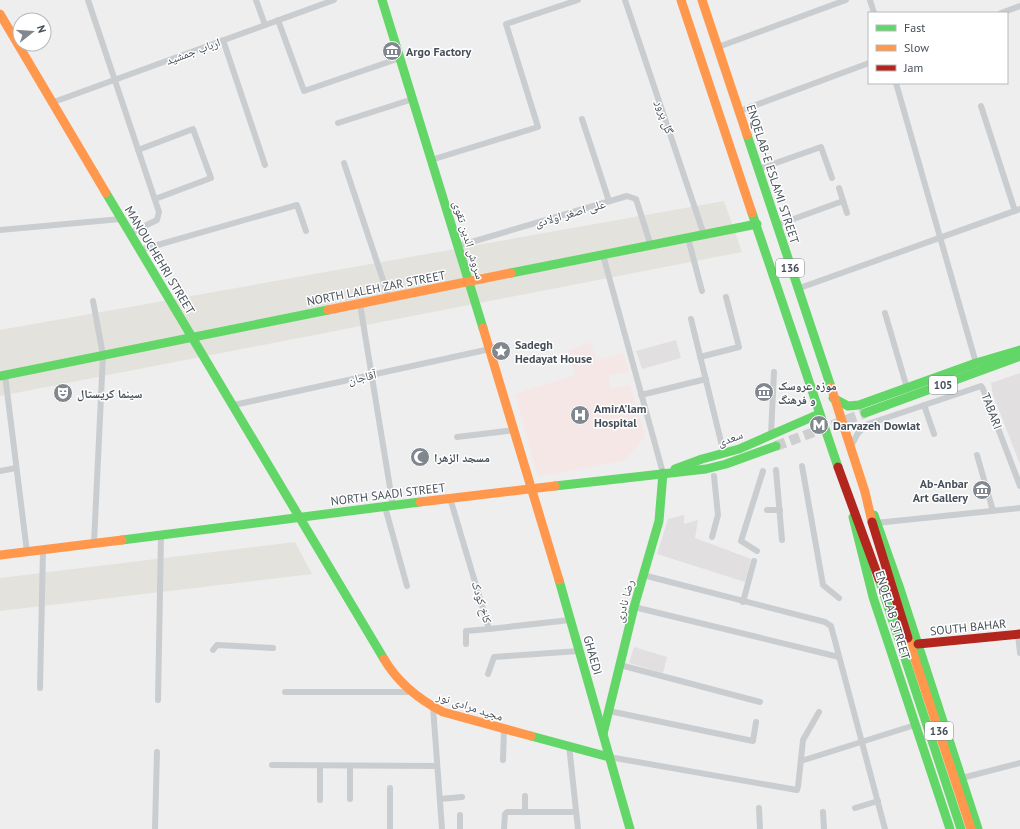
<svg xmlns="http://www.w3.org/2000/svg" width="1020" height="829" font-family="'PT Sans','Noto Naskh Arabic',sans-serif">
  <style>
    .commercial { fill: #e4e2dc }
    .education { fill: #e1dfe0 }
    .medical { fill: #f5e7e5 }
    .lines { fill: none; stroke-linecap: round; stroke-linejoin: round }
    .primary-tunnel { stroke: #cdced0; stroke-width: 10; stroke-dasharray: 10 5; stroke-linecap: butt }
    .street { stroke: #cacdcf; stroke-width: 6 }
    .fast { stroke: #63d668; stroke-width: 9 }
    .slow { stroke: #ff974d; stroke-width: 9 }
    .jam { stroke: #b3261e; stroke-width: 9 }
    .labels { text-anchor: middle; dominant-baseline: central; stroke-width: 3; stroke-linejoin: round; paint-order: stroke }
    .shield { fill: #fff; stroke: #7e848c; stroke-width: 1 }
    .shield-label { font-size: 11px; font-weight: bold; fill: #464f5a }
    .street-label { font-size: 12px; fill: #464f5a; stroke: #fff }
    .poi-label { font-size: 12px; font-weight: bold; fill: #464f5a; stroke: #fff; text-anchor: start }
  </style>
  <rect width="100%" height="100%" fill="#efeeee"/>
  <g class="commercial">
    <path d="M724,201L742,252L0,396V330Z"/>
    <path d="M295,542L312,574L0,611V578Z"/>
  </g>
  <g class="education">
    <path d="M676,340L681,358L642,369L636,351Z"/>
    <path d="M1020,373V464L993,395L991,383Z"/>
    <path d="M684,515V524L698,520L695,538L751,559L745,582L657,554L668,519Z"/>
    <path d="M634,647L667,657L663,673L629,663Z"/>
  </g>
  <path class="medical" d="M590,342L597,360L623,353L629,372L609,375L610,388L630,385L645,436L624,461L538,476L515,394L575,375L568,351Z"/>
  <g class="lines">
    <path class="primary-tunnel" d="M776,446L865,413"/>
    <g class="street">
      <path d="M88,0L159,212L157,220L130,233"/>
      <path d="M256,0L265,25"/>
      <path d="M625,0L704,235"/>
      <path d="M870,0L874,13"/>
      <path d="M1001,13L1020,6"/>
      <path d="M278,20L304,91L400,58"/>
      <path d="M223,40L265,165"/>
      <path d="M718,47L846,0"/>
      <path d="M896,83L976,363"/>
      <path d="M51,103L334,0"/>
      <path d="M981,106L1015,211"/>
      <path d="M740,111L869,63"/>
      <path d="M582,119L609,201"/>
      <path d="M338,123L413,99"/>
      <path d="M138,150L193,129L211,178L155,199"/>
      <path d="M431,160L538,127L506,24L578,0"/>
      <path d="M344,163L389,298"/>
      <path d="M759,169L821,147L832,178"/>
      <path d="M839,188L847,213"/>
      <path d="M777,225L843,201"/>
      <path d="M0,230L121,219"/>
      <path d="M688,238L702,291"/>
      <path d="M458,246L627,196L636,199L651,246"/>
      <path d="M140,250L297,205L306,231"/>
      <path d="M603,255L663,473"/>
      <path d="M797,289L1020,209"/>
      <path d="M93,301L103,355L94,543"/>
      <path d="M360,304L393,506"/>
      <path d="M885,313L907,388"/>
      <path d="M691,319L724,454"/>
      <path d="M700,357L739,347L726,297"/>
      <path d="M5,375L27,552"/>
      <path d="M641,395L706,379"/>
      <path d="M234,405L490,349"/>
      <path d="M924,405L934,434"/>
      <path d="M771,434L774,372"/>
      <path d="M457,437L515,430"/>
      <path d="M851,446L858,433L868,424L981,386L983,389L1020,486"/>
      <path d="M977,455L993,511"/>
      <path d="M802,466L823,585L839,598"/>
      <path d="M776,470L782,540"/>
      <path d="M0,471L16,468"/>
      <path d="M450,498L489,629L570,620"/>
      <path d="M385,507L407,586"/>
      <path d="M767,510H780"/>
      <path d="M876,523L1020,508"/>
      <path d="M712,537L718,515L714,476"/>
      <path d="M757,551L741,541L763,471"/>
      <path d="M643,575L825,622L831,626L885,829"/>
      <path d="M743,602L754,561"/>
      <path d="M634,607L839,657"/>
      <path d="M1018,634L1020,653"/>
      <path d="M466,644V631L489,629"/>
      <path d="M213,650L217,645L273,648"/>
      <path d="M620,665L760,702"/>
      <path d="M488,674L494,657L579,651"/>
      <path d="M40,688L43,550"/>
      <path d="M285,692H410"/>
      <path d="M158,700L161,535"/>
      <path d="M433,707L442,829"/>
      <path d="M609,711L753,741L756,722"/>
      <path d="M569,745L578,829"/>
      <path d="M609,757L797,790"/>
      <path d="M503,760L504,729"/>
      <path d="M801,761L915,725"/>
      <path d="M272,765L437,766"/>
      <path d="M320,766V800"/>
      <path d="M962,778L1020,763"/>
      <path d="M798,787L803,740L819,712"/>
      <path d="M350,799V766"/>
      <path d="M440,799L462,797"/>
      <path d="M759,808L760,829"/>
      <path d="M855,808L878,801"/>
      <path d="M525,812V796"/>
      <path d="M823,812L824,829"/>
      <path d="M155,829L157,752"/>
      <path d="M390,829V788"/>
      <path d="M460,829V815"/>
      <path d="M504,829L505,814L507,812H576"/>
    </g>
    <g class="fast">
      <path d="M382,0L483,328"/>
      <path d="M747,135L831,387"/>
      <path d="M106,193L384,659"/>
      <path d="M752,213L838,467"/>
      <path d="M511,273L757,224"/>
      <path d="M0,376L328,310"/>
      <path d="M833,398L848,406L859,405L976,363L1020,350"/>
      <path d="M865,413L1018,357"/>
      <path d="M675,469L702,459L739,449L819,414"/>
      <path d="M555,486L706,469L726,464L776,446"/>
      <path d="M874,515L899,586L978,829"/>
      <path d="M853,517L873,597L950,829"/>
      <path d="M122,540L420,502"/>
      <path d="M879,579L961,829"/>
      <path d="M559,580L630,829"/>
      <path d="M603,734L634,607L659,521L663,473"/>
      <path d="M531,736L609,757"/>
    </g>
    <g class="slow">
      <path d="M681,0L752,213"/>
      <path d="M702,0L747,135"/>
      <path d="M0,14L106,193"/>
      <path d="M328,310L511,273"/>
      <path d="M483,328L559,580"/>
      <path d="M831,387L865,492L872,522"/>
      <path d="M420,502L555,486"/>
      <path d="M0,555L122,540"/>
      <path d="M908,638L971,829"/>
      <path d="M384,659C398,683 418,699 443,712L531,736"/>
    </g>
    <g class="jam">
      <path d="M838,467L879,579"/>
      <path d="M872,522L908,638"/>
      <path d="M918,644L1020,634"/>
    </g>
  </g>
  <defs>
    <symbol id="museum-disc" viewBox="-11 -11 22 22"><circle r="9.5" fill="#81878e" stroke="#fff"/><path d="M0-6L6-3V-2H-6V-3ZM-5-1h2V3h-2ZM-1-1h2V3h-2ZM3-1h2V3H3ZM-6 4H6V6H-6Z" fill="#fff"/></symbol>
    <symbol id="sight-disc" viewBox="-11 -11 22 22"><circle r="9.5" fill="#81878e" stroke="#fff"/><path d="M0-6L1.8-2.2L6-1.7L2.9 1.2L3.7 5.4L0 3.3L-3.7 5.4L-2.9 1.2L-6-1.7L-1.8-2.2Z" fill="#fff"/></symbol>
    <symbol id="theatre-disc" viewBox="-11 -11 22 22"><circle r="9.5" fill="#81878e" stroke="#fff"/><path d="M-5-5.5Q0-4 5-5.5V0Q5 5 0 6Q-5 5-5 0ZM-3.3-2.5H-1v1.5H-3.3ZM1-2.5H3.3v1.5H1ZM-2.8 1Q0 5.5 2.8 1Z" fill="#fff"/></symbol>
    <symbol id="hospital-disc" viewBox="-11 -11 22 22"><circle r="9.5" fill="#81878e" stroke="#fff"/><path d="M-5-5h3v3.5h4V-5h3V5h-3V1.5h-4V5h-3Z" fill="#fff"/></symbol>
    <symbol id="metro-disc" viewBox="-11 -11 22 22"><circle r="9.5" fill="#81878e" stroke="#fff"/><path d="M-5.5 5V-5H-3L0 0L3-5H5.5V5H3V-.5L0 4L-3-.5V5Z" fill="#fff"/></symbol>
    <symbol id="mosque-disc" viewBox="-11 -11 22 22"><circle r="9.5" fill="#81878e" stroke="#fff"/><path d="M3.5-4.9A6 6 0 1 0 3.5 4.9A5 5 0 1 1 3.5-4.9Z" fill="#fff"/></symbol>
  </defs>
  <g fill-rule="evenodd">
    <use href="#museum-disc" x="381" y="40" width="22" height="22"/>
    <use href="#sight-disc" x="490" y="340" width="22" height="22"/>
    <use href="#museum-disc" x="753" y="381" width="22" height="22"/>
    <use href="#theatre-disc" x="52" y="382" width="22" height="22"/>
    <use href="#hospital-disc" x="569" y="404" width="22" height="22"/>
    <use href="#metro-disc" x="808" y="414" width="22" height="22"/>
    <use href="#mosque-disc" x="409" y="446" width="22" height="22"/>
    <use href="#museum-disc" x="971" y="479" width="22" height="22"/>
  </g>
  <g class="labels">
    <g class="shield">
      <rect x="776" y="259" width="28" height="18" rx="3"/>
      <rect x="929" y="376" width="28" height="18" rx="3"/>
      <rect x="925" y="722" width="28" height="18" rx="3"/>
    </g>
    <g class="shield-label">
      <text x="790" y="268">136</text>
      <text x="943" y="385">105</text>
      <text x="939" y="731">136</text>
    </g>
    <g class="street-label">
      <text transform="translate(193 51) rotate(-20)">ارباب جمشید</text>
      <text transform="translate(665 117) rotate(72)">گل پرور</text>
      <text transform="translate(773 174) rotate(72)">ENQELAB-E ESLAMI STREET</text>
      <text transform="translate(570 213) rotate(-16)">علی اصغر اولادی</text>
      <text transform="translate(469 240) rotate(73)">سروش الدین تقوی</text>
      <text transform="translate(160 260) rotate(59)">MANOUCHEHRI STREET</text>
      <text transform="translate(376 288) rotate(-11)">NORTH LALEH ZAR STREET</text>
      <text transform="translate(362 377) rotate(-13)">آقاجان</text>
      <text transform="translate(992 411) rotate(69)">TABARI</text>
      <text transform="translate(730 438) rotate(-20)">سعدی</text>
      <text transform="translate(388 494) rotate(-7)">NORTH SAADI STREET</text>
      <text transform="translate(624 601) rotate(-75)">رضا نادری</text>
      <text transform="translate(482 602) rotate(73)">کاخ کودک</text>
      <text transform="translate(893 615) rotate(73)">ENQELAB STREET</text>
      <text transform="translate(968 627) rotate(-6)">SOUTH BAHAR</text>
      <text transform="translate(593 655) rotate(74)">GHAEDI</text>
      <text transform="translate(470 706) rotate(18)">مجید مرادی نور</text>
    </g>
    <g class="poi-label">
      <text x="406" y="51">Argo Factory</text>
      <text x="515" y="344">Sadegh<tspan x="515" dy="14">Hedayat House</tspan></text>
      <text x="778" y="385">موزه عروسک<tspan x="778" dy="14">و فرهنگ</tspan></text>
      <text x="77" y="393">سینما کریستال</text>
      <text x="594" y="408">AmirA'lam<tspan x="594" dy="14">Hospital</tspan></text>
      <text x="833" y="425">Darvazeh Dowlat</text>
      <text x="434" y="457">مسجد الزهرا</text>
      <text x="968" y="483" text-anchor="end">Ab-Anbar<tspan x="968" dy="14">Art Gallery</tspan></text>
    </g>
  </g>
  <rect x="868" y="12" width="140" height="72" fill="#ffffff" stroke="#b5b9bd"/>
  <rect x="876" y="25" width="20" height="6" fill="#63d668" stroke="#b5b9bd"/>
  <text x="904" y="32" font-size="12" fill="#464f5a">Fast</text>
  <rect x="876" y="45" width="20" height="6" fill="#ff974d" stroke="#b5b9bd"/>
  <text x="904" y="52" font-size="12" fill="#464f5a">Slow</text>
  <rect x="876" y="65" width="20" height="6" fill="#b3261e" stroke="#b5b9bd"/>
  <text x="904" y="72" font-size="12" fill="#464f5a">Jam</text>
  <g transform="translate(32 32) rotate(73)"><circle r="19" fill="#ffffff" stroke="#b5b9bd"/>
  <path d="M0-3L7 15L0 10L-7 15Z" fill="#81878e"/>
  <text y="-6" font-size="11" font-weight="bold" text-anchor="middle" fill="#464f5a">N</text>
  </g>
</svg>
